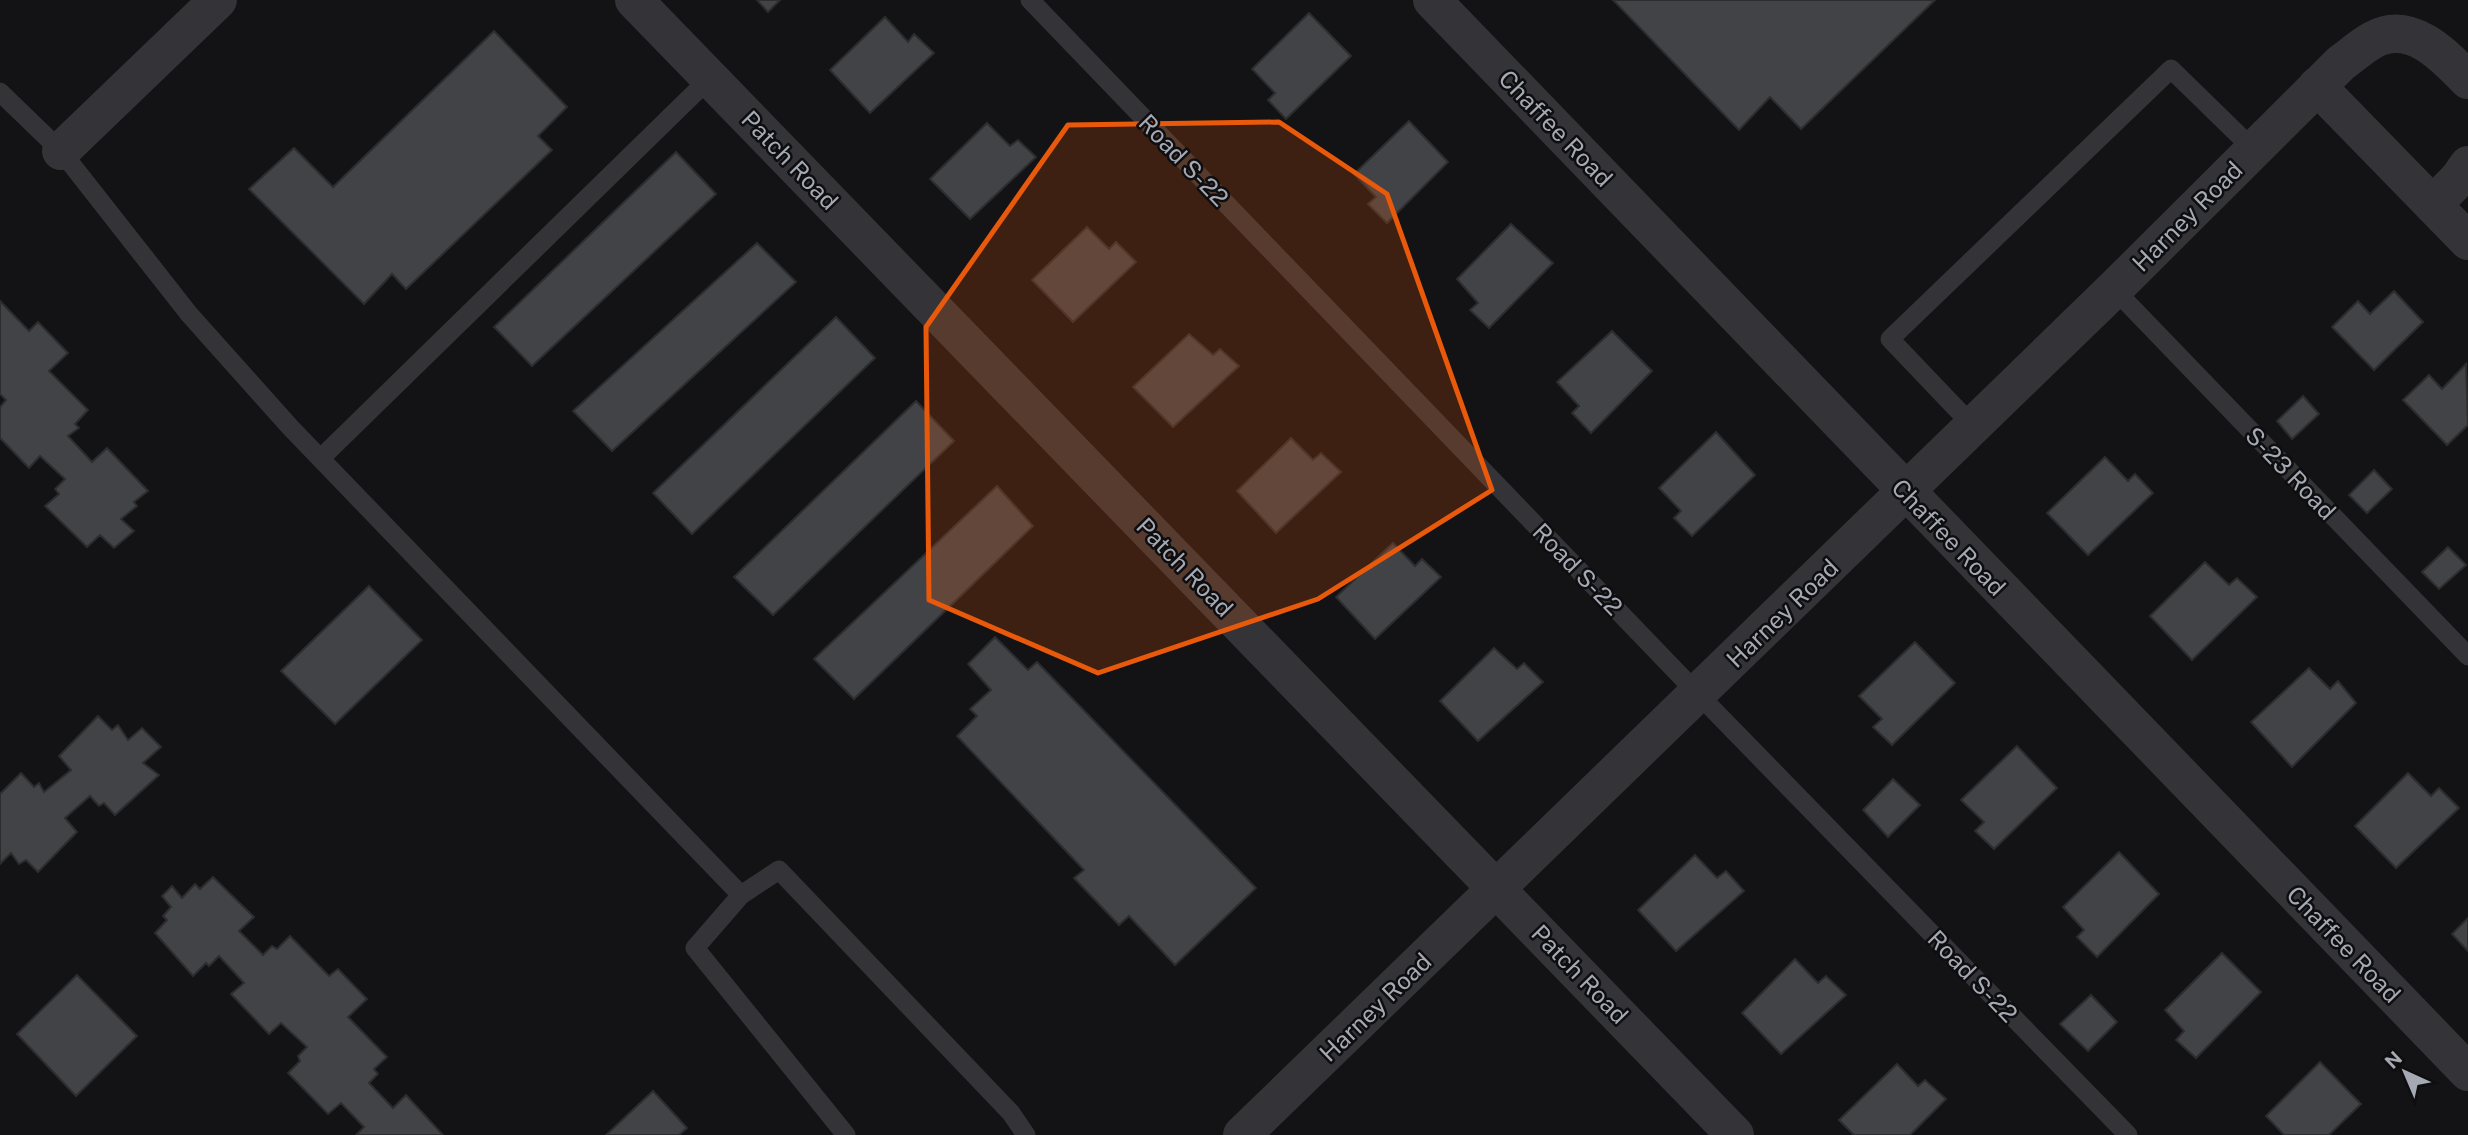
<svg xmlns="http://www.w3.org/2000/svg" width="2468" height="1135" font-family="'Public Sans',sans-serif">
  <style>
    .building { fill: #424347; stroke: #2d2d30; stroke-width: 2 }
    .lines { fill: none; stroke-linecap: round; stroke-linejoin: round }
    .lane { stroke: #343438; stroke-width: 19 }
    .street { stroke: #343438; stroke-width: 38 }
    .marked { fill: #e8590c; fill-opacity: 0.2; stroke: #e8590c; stroke-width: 5; stroke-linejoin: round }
    .labels { text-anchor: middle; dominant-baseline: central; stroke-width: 5; stroke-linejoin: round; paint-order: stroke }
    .street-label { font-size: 24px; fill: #a5a9b3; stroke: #0e0d0f }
  </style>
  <rect width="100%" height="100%" fill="#131214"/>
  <g class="building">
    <path d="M757,0H780L768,12Z"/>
    <path d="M1613,0H1935L1801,129L1770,97L1739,130Z"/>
    <path d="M1309,13L1351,56L1286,119L1268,100L1275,93L1252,69Z"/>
    <path d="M885,17L908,42L914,34L934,53L870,113L830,70Z"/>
    <path d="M494,31L567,107L538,136L552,150L406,289L392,274L364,304L249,189L294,148L333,187Z"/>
    <path d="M1409,121L1448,162L1387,223L1368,204L1376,197L1354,174Z"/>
    <path d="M987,123L1010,146L1018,140L1036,157L970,219L930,179Z"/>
    <path d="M676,152L716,194L532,366L494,327Z"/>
    <path d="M1511,224L1553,263L1489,328L1470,310L1478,303L1457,279Z"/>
    <path d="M1087,227L1109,249L1116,242L1136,262L1073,322L1032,280Z"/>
    <path d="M757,243L796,282L612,451L573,411Z"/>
    <path d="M2394,291L2423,322L2374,370L2332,327L2358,301L2370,314Z"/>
    <path d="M0,301L29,331L38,322L68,353L49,371L88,410L75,424L79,428L68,436L92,462L107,448L148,491L134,502L137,506L121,519L134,531L114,548L100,535L87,547L45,506L59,494L55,489L65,479L40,456L29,468L0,438V407L6,400L0,394Z"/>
    <path d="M836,317L875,358L692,534L653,493Z"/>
    <path d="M1612,331L1652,371L1591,433L1572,413L1579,406L1557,382Z"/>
    <path d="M1189,334L1213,355L1220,349L1239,366L1173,427L1133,387Z"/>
    <path d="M2466,364L2468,425L2447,445L2403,400L2429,375L2442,389Z"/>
    <path d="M2303,396L2319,414L2292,439L2277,421Z"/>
    <path d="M916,401L954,441L773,615L734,577Z"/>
    <path d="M1716,432L1755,475L1692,536L1674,518L1681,511L1659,488Z"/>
    <path d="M1291,438L1313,460L1321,453L1341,472L1276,533L1237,491Z"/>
    <path d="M2105,457L2128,481L2135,474L2153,493L2088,555L2047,513Z"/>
    <path d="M2374,470L2392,489L2367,513L2349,495Z"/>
    <path d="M997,486L1033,526L854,699L814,659Z"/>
    <path d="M1393,543L1415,566L1422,559L1441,577L1375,639L1336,597Z"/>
    <path d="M2448,547L2466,565L2439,589L2422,572Z"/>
    <path d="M2205,562L2229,585L2237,578L2257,597L2192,660L2150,616Z"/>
    <path d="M369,586L422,640L335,724L281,671Z"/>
    <path d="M995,637L1028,670L1037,662L1256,888L1175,965L1129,916L1119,925L1074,878L1084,870L957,736L977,716L970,709L991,690L968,664Z"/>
    <path d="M1915,642L1955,683L1892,745L1873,727L1882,719L1859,696Z"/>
    <path d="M1494,648L1517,669L1524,663L1543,682L1478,741L1440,701Z"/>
    <path d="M2309,668L2330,689L2338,681L2356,703L2292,767L2251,722Z"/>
    <path d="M98,716L112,730L118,725L128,740L142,728L161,747L143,763L159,775L115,815L104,803L99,806L90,796L65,818L77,832L38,872L26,860L19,864L11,853L0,864V794L21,773L34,787L39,783L44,792L71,770L59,756Z"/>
    <path d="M2017,746L2057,788L1994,849L1975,831L1984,822L1961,800Z"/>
    <path d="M2408,773L2431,796L2439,788L2459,808L2396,868L2355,826Z"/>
    <path d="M1893,779L1920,805L1888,837L1863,810Z"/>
    <path d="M2119,852L2159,894L2097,957L2077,937L2084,930L2063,907Z"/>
    <path d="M1695,855L1717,878L1726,871L1744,891L1676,951L1638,910Z"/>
    <path d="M213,877L254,917L239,931L263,955L272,946L277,949L290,936L329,976L338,969L367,999L348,1017L387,1057L374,1069L378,1074L369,1083L393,1108L406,1095L443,1135H356L364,1127L341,1103L328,1114L288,1073L300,1061L298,1056L307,1047L281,1023L269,1034L231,994L244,983L219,956L209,966L206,963L193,976L155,933L167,920L163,916L171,907L162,896L172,886L182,898L195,884L200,889Z"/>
    <path d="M2468,918V951L2452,934Z"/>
    <path d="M2222,953L2261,992L2196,1058L2176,1040L2184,1031L2165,1010Z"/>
    <path d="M1795,959L1818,983L1826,976L1846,995L1781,1054L1742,1013Z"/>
    <path d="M77,975L137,1036L76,1096L17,1034Z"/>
    <path d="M2091,995L2117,1022L2088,1051L2060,1024Z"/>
    <path d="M2320,1062L2361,1104L2329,1135H2284L2266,1116Z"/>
    <path d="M1897,1064L1918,1086L1925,1080L1946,1099L1910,1135H1854L1839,1120Z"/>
    <path d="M653,1091L687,1128L679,1135H606Z"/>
  </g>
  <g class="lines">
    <g class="lane">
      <path d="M1030,0L1698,694L2128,1135"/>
      <path d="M0,92L61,151L189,314L290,427L741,895L695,948L846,1135"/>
      <path d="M2114,289L2468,656"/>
      <path d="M1973,426L1890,339L2171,69L2254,150"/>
      <path d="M321,458L710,78"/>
      <path d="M741,895L779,870L1011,1113L1026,1135"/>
    </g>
    <g class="street">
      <path d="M634,0L1735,1135"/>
      <path d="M1432,0L2468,1072"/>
      <path d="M2317,86L2468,241"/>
      <path d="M61,151L218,0"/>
      <path d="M2433,205L2459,178L2468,165"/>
      <path d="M1242,1135L2114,289L2341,63C2352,55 2362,46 2373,40C2410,19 2444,55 2468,80"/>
    </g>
  </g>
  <path class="marked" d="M1279,122L1387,194L1492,490L1318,599L1098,673L929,600L926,327L1068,125Z"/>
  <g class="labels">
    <g class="street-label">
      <text transform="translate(1556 128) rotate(46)">Chaffee Road</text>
      <text transform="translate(790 160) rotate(46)">Patch Road</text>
      <text transform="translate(1184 160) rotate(46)">Road S-22</text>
      <text transform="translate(2187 216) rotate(-45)">Harney Road</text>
      <text transform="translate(2291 473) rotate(46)">S-23 Road</text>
      <text transform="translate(1949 537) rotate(46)">Chaffee Road</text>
      <text transform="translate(1185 567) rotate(46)">Patch Road</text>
      <text transform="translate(1578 569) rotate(46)">Road S-22</text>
      <text transform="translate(1782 613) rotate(-44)">Harney Road</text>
      <text transform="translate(2344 944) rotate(46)">Chaffee Road</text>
      <text transform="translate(1580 974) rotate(46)">Patch Road</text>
      <text transform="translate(1973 976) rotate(46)">Road S-22</text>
      <text transform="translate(1375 1007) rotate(-44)">Harney Road</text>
    </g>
  </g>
  <g transform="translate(2405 1072) rotate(316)" stroke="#0e0d0f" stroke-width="5" paint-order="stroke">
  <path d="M0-5L12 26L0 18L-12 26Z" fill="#a5a9b3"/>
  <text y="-10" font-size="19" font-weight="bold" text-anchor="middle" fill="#a5a9b3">N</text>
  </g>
</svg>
